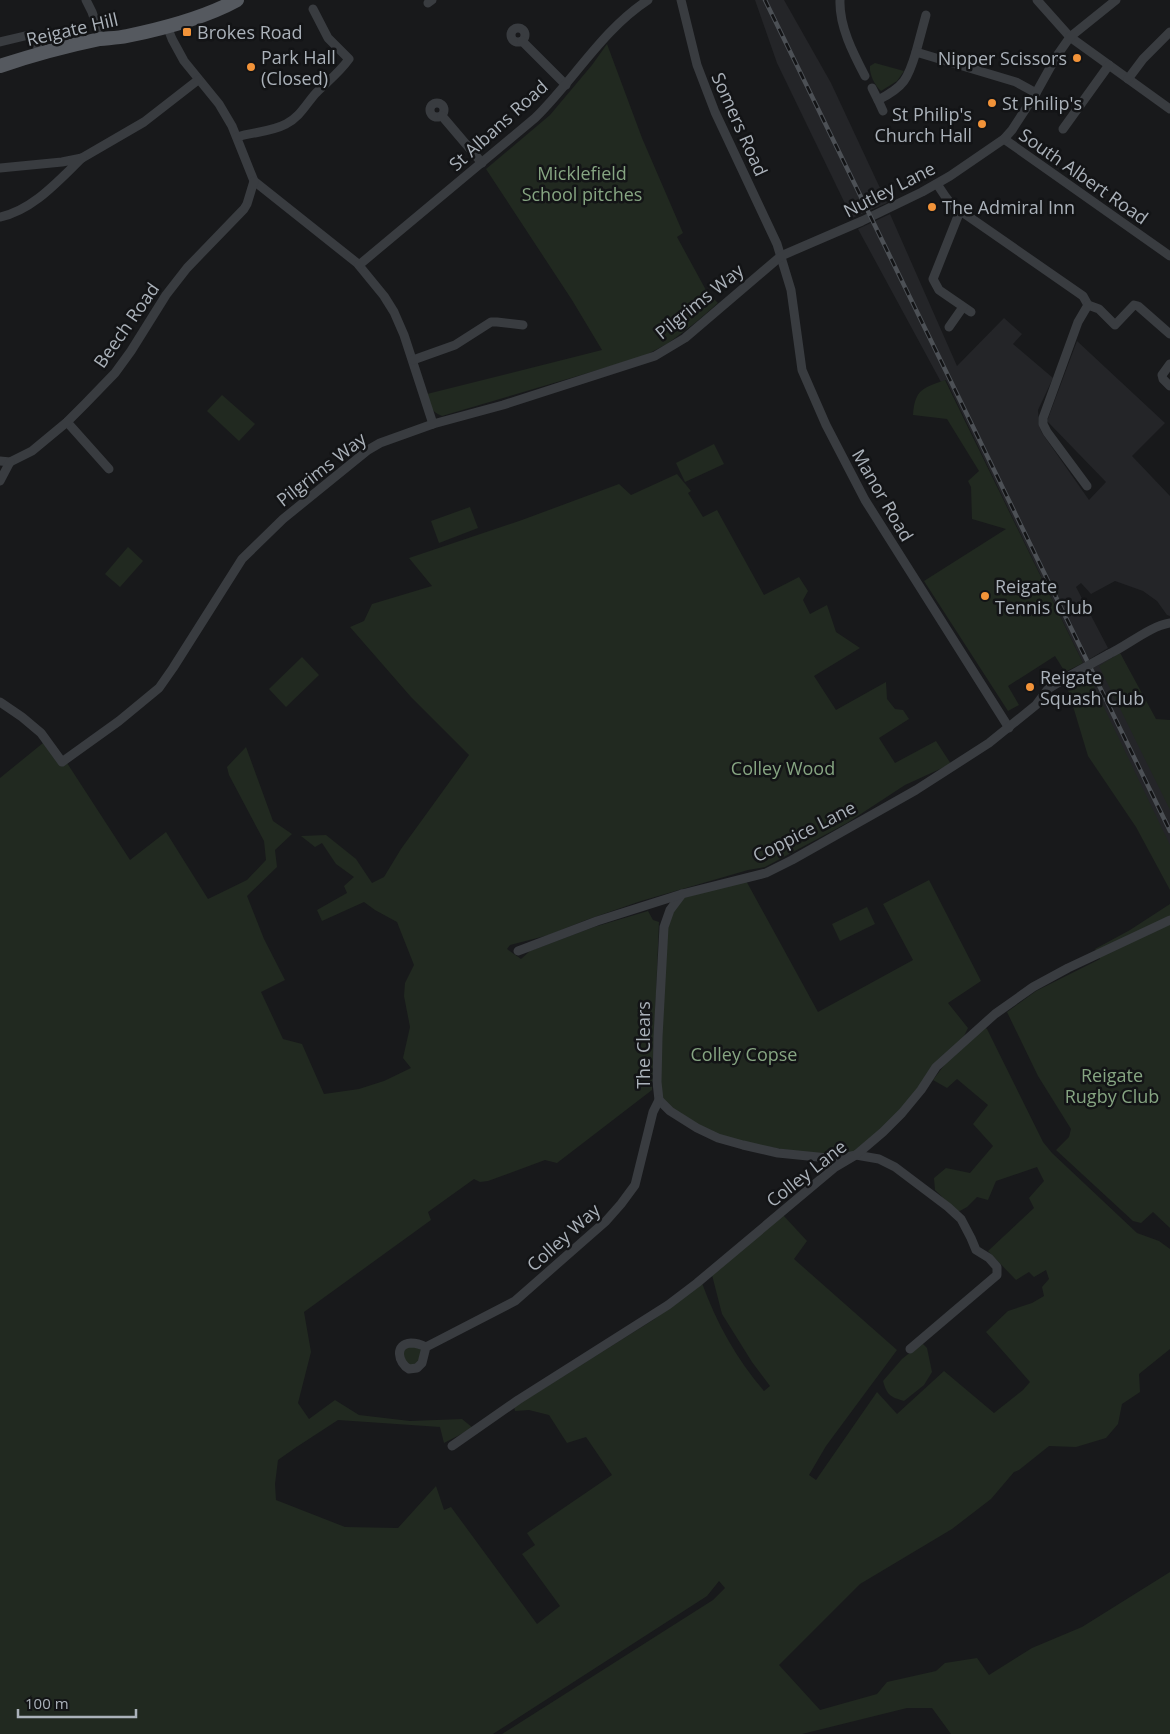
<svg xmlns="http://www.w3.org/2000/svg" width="1170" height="1734" font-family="'Open Sans',sans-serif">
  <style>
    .built { fill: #242528 }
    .green { fill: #212920 }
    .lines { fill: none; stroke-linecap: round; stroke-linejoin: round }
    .street { stroke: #393c40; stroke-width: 9 }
    .primary { stroke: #55595f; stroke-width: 14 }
    .rail-casing { stroke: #4c5055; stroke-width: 4.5 }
    .rail { stroke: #131416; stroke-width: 2.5; stroke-dasharray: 8; stroke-linecap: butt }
    .street-bridge { stroke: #393c40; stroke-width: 9 }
    .poi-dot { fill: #f29339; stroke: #131416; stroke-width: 2 }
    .labels { text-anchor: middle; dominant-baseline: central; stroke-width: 5; stroke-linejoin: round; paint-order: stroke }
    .street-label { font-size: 18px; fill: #abb2ba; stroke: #131416 }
    .poi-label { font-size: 18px; fill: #abb2ba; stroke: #131416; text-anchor: start }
    .park-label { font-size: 18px; fill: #86a582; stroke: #131416 }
  </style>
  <rect width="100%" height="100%" fill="#18191b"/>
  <g class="built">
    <path d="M755,0H784L831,83L887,203L852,218L777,63Z"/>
    <path d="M890,214L957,366L1004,318L1022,334L1013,344L1053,378L1038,410L1039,426L1042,433L1089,500L1106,482L1047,421L1077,341L1165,423L1132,456L1170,496V616L1167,615L1157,601L1143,591L1115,581L1091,594L1081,583L1076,587L1108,648L1083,663L946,380L941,382L858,229Z"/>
    <path d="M1120,653L1170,750V874L1068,682Z"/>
  </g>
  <g class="green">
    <path d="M607,44L642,138L683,233L677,237L707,292L718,303L695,323L667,344L642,357L442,416C431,412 430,405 427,394L602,350L572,300L486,169L550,115L592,65Z"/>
    <path d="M875,63L904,71L897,81L881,91C875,86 869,74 870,66Z"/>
    <path d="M945,380L1083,663L1065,672L1055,656L1008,686L1019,705L1008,711L924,581L1006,529L972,519L971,487L968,481L979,471L947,419L913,415C915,389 923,388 945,380Z"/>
    <path d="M222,395L255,424L239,441L207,411Z"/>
    <path d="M714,444L724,464L685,482L676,463Z"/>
    <path d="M677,474L691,491L688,493L703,517L717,510L764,595L799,577L808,591L803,600L810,614L827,605L836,632L860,648L814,676L836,710L886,682L887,699L895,709L903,710L909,719L879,738L895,763L936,741L951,764L905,785L847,823L765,867L748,870L641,901L586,920L549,935L510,945L507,949L521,959L530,951L594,927L648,911L653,920L659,922L652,1090L557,1163L545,1160L488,1181L480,1182L474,1179L428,1212L431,1220L304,1312L311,1352L298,1403L309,1419L335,1400L359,1415L410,1421L462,1419L473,1428L444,1443L440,1427L338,1420L295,1448L278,1460L275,1484L276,1500L345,1527L398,1528L436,1486L444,1510L451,1507L537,1624L560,1606L522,1554L535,1545L527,1533L612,1475L586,1437L567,1443L549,1415L529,1410L515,1411L514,1407L653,1320L702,1283C716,1322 737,1360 764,1391L770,1386L752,1362L722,1314L712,1275L783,1215L807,1241L794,1259L897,1350L826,1446L809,1475L816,1480L877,1392L897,1414L944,1371L994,1413L1023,1390L1030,1382L986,1332L1008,1311L1032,1303L1044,1296L1042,1287L1049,1279L1046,1270L1034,1277L1029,1272L1016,1280L988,1251L1034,1208L1029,1198L1044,1181L1037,1167L996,1181L988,1200L977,1197L967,1207L958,1212L935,1190L934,1178L946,1168L970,1173L993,1146L973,1124L988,1105L957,1079L947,1088L933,1080L945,1064L984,1027L987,1029L1043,1142L1052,1153L1137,1233L1159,1241L1170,1249V1349L1139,1374L1140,1392L1122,1404L1118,1424L1106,1438L1076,1447L1049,1446L1019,1470L1014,1472L991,1499L952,1529L860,1584L779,1665L820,1710L877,1694L887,1682L936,1671L945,1663L977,1658L989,1675L1032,1648L1082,1627L1170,1572V1734H951L932,1708H907L802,1734H502L713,1600L725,1588L719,1581L707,1596L493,1734H0V778L43,743L56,746L130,860L166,832L208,899L247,880L266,860L264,841L229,775L227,767L246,747L273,821L292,834L275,850L277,867L247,896L264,939L285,980L261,992L283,1039L302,1044L324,1094L359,1089L384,1081L411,1068L403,1058L410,1027L404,996L405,983L414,965L397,922L375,910L364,902L322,921L317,910L347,893L344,886L354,877L336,864L322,843L315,847L301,836L326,835L356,859L372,883L384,877L401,849L469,755L411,697L350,627L364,621L372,604L432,586L409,558L522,520L619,484L631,495Z"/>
    <path d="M470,507L478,528L439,543L431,521Z"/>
    <path d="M128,547L143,561L120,587L105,574Z"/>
    <path d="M1120,653L1156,719L1170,720V810L1099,666Z"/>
    <path d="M302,657L319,675L286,707L269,689Z"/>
    <path d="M1087,672L1170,845V890L1136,827L1088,756L1066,683Z"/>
    <path d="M744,877L818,1012L913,960L883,904L929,880L981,981L948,1003L968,1028L960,1044L921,1090L856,1155L838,1159L718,1138L659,1100L664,927L682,894Z"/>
    <path d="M1170,904V1228L1153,1212L1141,1223L1133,1221L1056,1150L1069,1137L1071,1129L1038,1076L1007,1012L1036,991L1100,959L1095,949L1130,930Z"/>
    <path d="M867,907L875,924L840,941L832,924Z"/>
    <path d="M922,1343L927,1348L932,1372L924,1385L904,1401C890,1397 887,1395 883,1381L902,1359Z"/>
    <path d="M409,1346L421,1348L423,1352L419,1363L415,1366L405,1364L402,1352Z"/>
  </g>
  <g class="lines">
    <g class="street">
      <path d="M86,0L92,12L101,39"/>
      <path d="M681,0L697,65L715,112L777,244L791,290L802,370L826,425L865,500L1009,728"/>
      <path d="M840,0C839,26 853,53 865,76"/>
      <path d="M1037,0L1070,37L1170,109"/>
      <path d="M428,3L432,0"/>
      <path d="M167,26L172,39L184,61L219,104L232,126L254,181L357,263L384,296L394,312L404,335L433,424"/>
      <circle cx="518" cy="35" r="7"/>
      <path d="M522,41L566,85"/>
      <path d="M0,42L29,35L34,37L40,53"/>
      <path d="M916,52L926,15"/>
      <path d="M1128,79L1143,59L1170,32"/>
      <path d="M872,88L878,100"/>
      <circle cx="437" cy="110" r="7"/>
      <path d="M883,111L878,100C904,87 908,79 916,52L1016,82L1036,93"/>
      <path d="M442,116L482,163"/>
      <path d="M1063,129L1109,65"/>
      <path d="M237,137C253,132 271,132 286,124C300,117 306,104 316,93C327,82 339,73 349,59L328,38L313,9"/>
      <path d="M1004,139L1170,256"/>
      <path d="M82,158L144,122L198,80"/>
      <path d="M0,168L62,162L82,158C58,181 33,210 0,217"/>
      <path d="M937,184L945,196L952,205L1083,296L1088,305"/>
      <path d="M960,211L933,279L939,290L971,312"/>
      <path d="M359,265L535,118C574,80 602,30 648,0"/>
      <path d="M1088,305L1099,309L1115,325L1134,305L1138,306L1170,334"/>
      <path d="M949,327L963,307"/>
      <path d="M413,360L455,345L491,322H497L523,325"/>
      <path d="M1170,364L1162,375L1163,379L1170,386"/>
      <path d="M67,422L109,469"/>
      <path d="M0,461L10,462L32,451L67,422L85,404L115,373L131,351L166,295L187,268L244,209L247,204L254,181"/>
      <path d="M0,481L10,462"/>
      <path d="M1087,486L1047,432L1043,424V418L1078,322L1088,305"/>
      <path d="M1109,654C1127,646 1150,626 1170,623"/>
      <path d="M0,702L22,717L41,733L62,762L119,721L159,688L173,668L242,559L283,519L368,450L380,443L433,424L503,405L655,356L685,338L781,256L862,221L922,192L950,176L1004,139L1012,130L1036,93L1056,57L1070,37L1116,0"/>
      <path d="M682,894L670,910L664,927L658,1037L657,1082L659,1100L670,1111L697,1128L718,1138L743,1145L778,1153L838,1159L856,1155L879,1159L895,1167L948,1207L961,1219L971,1238L976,1250L989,1258L997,1267V1275L910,1349"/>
      <path d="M518,951L597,921L682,894L766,873L792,860L916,790L989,743L1036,705L1048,689L1071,675"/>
      <path d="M426,1347L422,1363L417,1368L409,1369C398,1363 394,1344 411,1343C416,1343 422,1345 426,1347L515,1301L606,1221L621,1204L635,1185L653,1112L659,1100"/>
      <path d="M452,1446L518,1400L668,1305L697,1283L834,1168L856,1155L883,1132L902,1113L921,1090L936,1067L995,1014L1033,987L1068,968L1170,920"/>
    </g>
    <path class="primary" d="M0,66C33,55 66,46 100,39C109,38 118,38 127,36C161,29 206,17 237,0"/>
    <defs>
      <path id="rail" d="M765,0L1170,831"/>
    </defs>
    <use href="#rail" class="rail-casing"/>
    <use href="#rail" class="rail"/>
    <path class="street-bridge" d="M1071,675L1109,654"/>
  </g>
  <g class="poi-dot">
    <rect x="182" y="27" width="10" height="10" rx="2.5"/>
    <circle cx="1077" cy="58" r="5"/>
    <circle cx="251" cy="67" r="5"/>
    <circle cx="992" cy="103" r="5"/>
    <circle cx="982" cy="124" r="5"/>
    <circle cx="932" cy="207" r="5"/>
    <circle cx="985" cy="596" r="5"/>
    <circle cx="1030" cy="687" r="5"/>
  </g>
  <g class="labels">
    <g class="street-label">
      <text transform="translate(72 29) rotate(-13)">Reigate Hill</text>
      <text transform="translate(740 124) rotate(66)">Somers Road</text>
      <text transform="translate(498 125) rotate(-42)">St Albans Road</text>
      <text transform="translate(1084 176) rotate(35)">South Albert Road</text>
      <text transform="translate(889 189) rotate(-27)">Nutley Lane</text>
      <text transform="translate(699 301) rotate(-39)">Pilgrims Way</text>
      <text transform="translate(126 325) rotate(-55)">Beech Road</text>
      <text transform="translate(321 469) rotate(-38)">Pilgrims Way</text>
      <text transform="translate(883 495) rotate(60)">Manor Road</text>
      <text transform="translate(804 831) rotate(-27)">Coppice Lane</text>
      <text transform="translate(643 1045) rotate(-90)">The Clears</text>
      <text transform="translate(806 1173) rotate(-38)">Colley Lane</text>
      <text transform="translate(563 1237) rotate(-42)">Colley Way</text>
    </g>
    <g class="poi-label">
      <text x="197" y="32">Brokes Road</text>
      <text x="261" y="57">Park Hall<tspan x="261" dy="21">(Closed)</tspan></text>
      <text x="1067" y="58" text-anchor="end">Nipper Scissors</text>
      <text x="1002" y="103">St Philip's</text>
      <text x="972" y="114" text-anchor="end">St Philip's<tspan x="972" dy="21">Church Hall</tspan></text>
      <text x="942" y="207">The Admiral Inn</text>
      <text x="995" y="586">Reigate<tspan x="995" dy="21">Tennis Club</tspan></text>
      <text x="1040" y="677">Reigate<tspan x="1040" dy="21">Squash Club</tspan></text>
    </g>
    <g class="park-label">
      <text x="582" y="173">Micklefield<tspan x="582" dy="21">School pitches</tspan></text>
      <text x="783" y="768">Colley Wood</text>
      <text x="744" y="1054">Colley Copse</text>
      <text x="1112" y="1075">Reigate<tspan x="1112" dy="21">Rugby Club</tspan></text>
    </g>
  </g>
  <path d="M18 1709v8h118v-8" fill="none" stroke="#abb2ba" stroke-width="2.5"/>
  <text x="25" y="1709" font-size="15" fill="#abb2ba" stroke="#131416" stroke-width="4" paint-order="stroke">100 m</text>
</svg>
